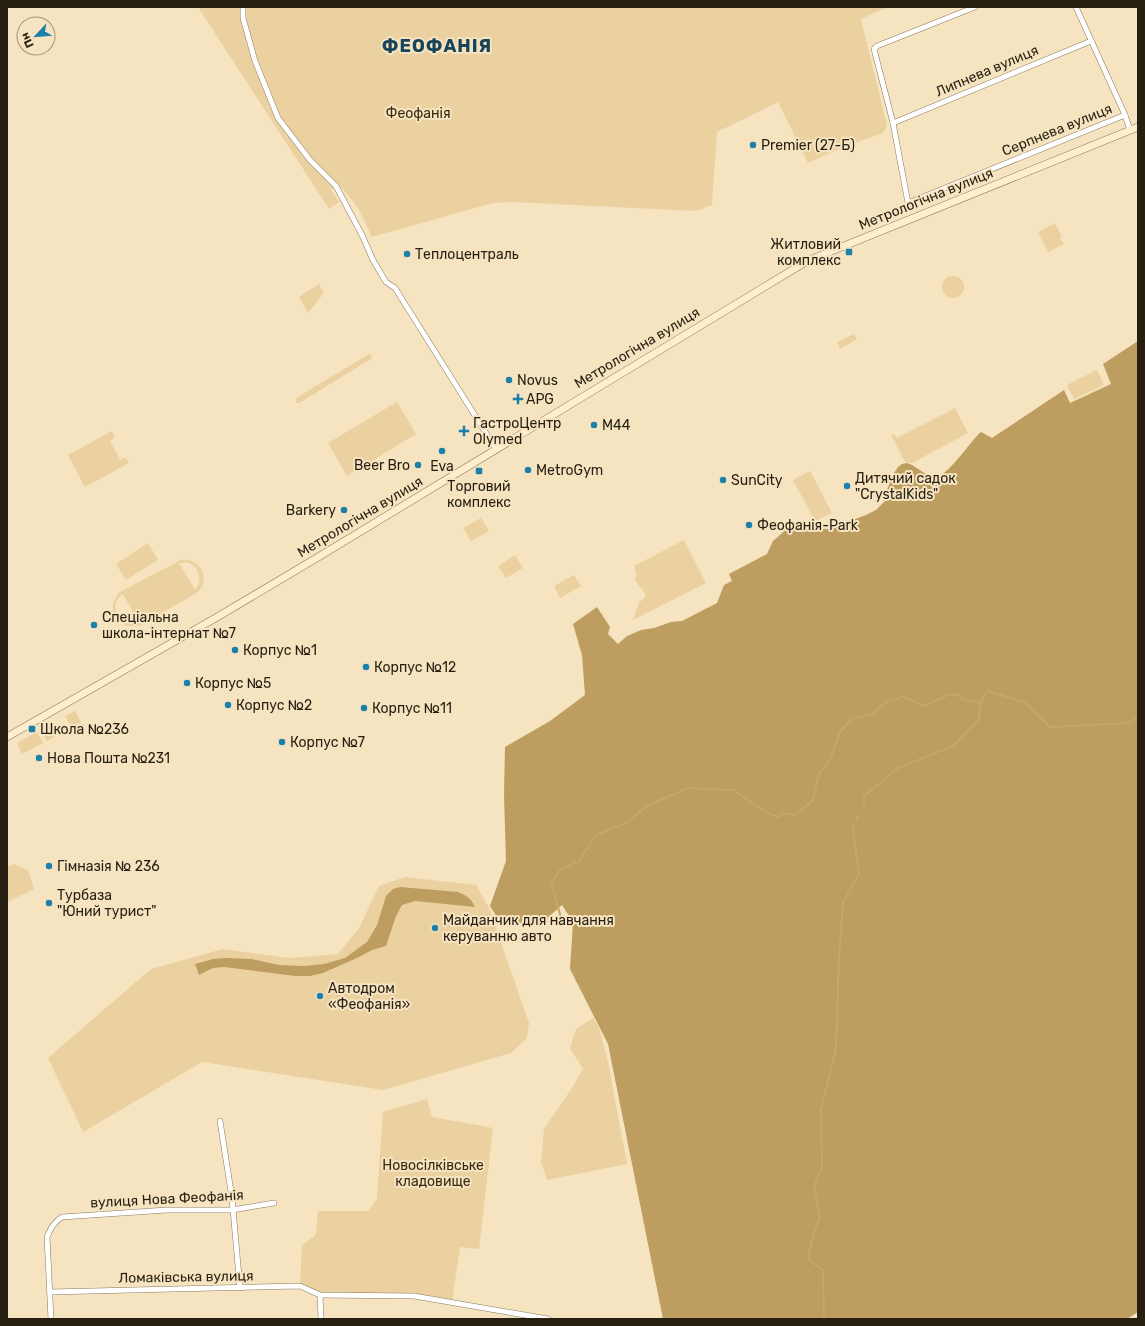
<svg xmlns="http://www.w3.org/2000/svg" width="1145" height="1326" font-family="Rubik,sans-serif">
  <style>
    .green { fill: #ebd0a0; fill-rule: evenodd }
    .forest { fill: #be9d60 }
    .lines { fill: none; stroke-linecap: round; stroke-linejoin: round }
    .stream { stroke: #c6a669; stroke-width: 2 }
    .street-casing { stroke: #8a795a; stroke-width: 6 }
    .secondary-casing { stroke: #8a795a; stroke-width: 8 }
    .street { stroke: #fff; stroke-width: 5 }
    .secondary { stroke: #ffeece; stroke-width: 7 }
    .poi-dot { fill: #1b81ab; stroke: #f6e3c0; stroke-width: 1.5 }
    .labels { text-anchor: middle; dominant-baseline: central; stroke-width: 4; stroke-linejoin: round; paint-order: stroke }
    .street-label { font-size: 14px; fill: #261f12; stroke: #f6e3c0 }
    .park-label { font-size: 14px; fill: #392a0e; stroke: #f6e3c0 }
    .poi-label { font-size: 14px; fill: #261f12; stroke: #f6e3c0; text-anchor: start }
    .district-label { font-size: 18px; font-weight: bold; letter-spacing: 1px; fill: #184459; stroke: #f6e3c0 }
  </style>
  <rect width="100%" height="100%" fill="#f6e3c0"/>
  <g class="green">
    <path d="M198,7H888L861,19L887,126L883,133L845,146L808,163L778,102L717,132L712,205L696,211L513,202L493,203L372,237L358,208L339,184L331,190L339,202L329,209Z"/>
    <path d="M1055,223L1062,237L1060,238L1064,244L1048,252L1038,232Z"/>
    <circle cx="953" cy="287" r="11"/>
    <path d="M319,284L324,293L308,313L299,297Z"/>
    <path d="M854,334L857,339L840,349L837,342Z"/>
    <path d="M369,354L372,356L371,359L299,403H296V398Z"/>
    <path d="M1097,370L1104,385L1074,399L1067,385Z"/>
    <path d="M397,402L416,434L347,476L328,443Z"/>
    <path d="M955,408L968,433L912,463L905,462L891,435L894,434L897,438Z"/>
    <path d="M112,431L115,438L110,441L120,460L126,457L129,463L85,487L68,455Z"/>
    <path d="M810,471L832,513L815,521L793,480Z"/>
    <path d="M481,518L489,531L471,541L463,528Z"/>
    <path d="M684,540L706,583L633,620L639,602C653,596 639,587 635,580L636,574L634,566Z"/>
    <path d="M148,543L158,560L126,580L116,564Z"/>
    <path d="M515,555L523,568L506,578L498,566Z"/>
    <path d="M181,560C200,558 211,578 198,592L139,626H127L119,622L113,613V603L118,593ZM186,562C199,565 204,580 195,590L179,563ZM123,594L138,621V622C120,629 106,604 123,594Z"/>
    <path d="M574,575L581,586L560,598L554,586Z"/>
    <path d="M75,711L81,722L71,727L65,716Z"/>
    <path d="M54,724L59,734L47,741L41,731Z"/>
    <path d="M37,732L43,743L22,754L17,743Z"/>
    <path d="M14,864L28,870L34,889L7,902V867Z"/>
    <path d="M405,877L476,885L489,908L529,1023L527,1038L511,1053L383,1090L202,1062L83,1132L48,1058L151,969L223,949L288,958L338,954L359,928L379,886Z"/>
    <path d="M593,1018L599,1028L607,1057L627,1164L547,1180L541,1162L544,1129L572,1088L583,1069L570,1048L576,1029Z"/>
    <path d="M427,1099L432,1117L493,1128L479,1249L460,1247L452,1302L414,1296L320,1295L300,1286L302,1245L316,1235L318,1211H368L377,1199L383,1112Z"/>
  </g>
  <g class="forest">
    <path d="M1138,341V1312L1127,1319H663L608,1044L570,969L573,922L562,905L545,920L502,925L490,906L506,861L504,794L505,747L550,721L585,695L582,655L573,624L597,607L610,627L608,634L618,644L627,636L641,630L654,628L671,622L682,621L717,603L724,585L732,581L729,574L767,554L773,541L788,528L828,529L866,515L876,510L886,500L887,490L894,473L898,467L902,464L907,463L912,465L932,478C947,479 970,441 981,432L992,438L1064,390L1070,403L1111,384L1103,364Z"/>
    <path d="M400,887L458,892C467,896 471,898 475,907L415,901L402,905L396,916L386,946L372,950L359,957L323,973L310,976H295L224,967L213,968L199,975L195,964L213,959L226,958L252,959L279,965L304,966L324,964L345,958L367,942L377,925L386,896L393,889Z"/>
  </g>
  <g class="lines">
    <g class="stream">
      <path d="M864,804V796L898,768L953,746L979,719L981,703"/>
      <path d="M856,821L858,815"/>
      <path d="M562,921L551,883L559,871L579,861L596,835L626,823L647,806L688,788L733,790L767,813L778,817L784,813L795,815L813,800L819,774L830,760L840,732L852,718L863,717L866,715H873L878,708L889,700L892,701L902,696L924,706L950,694L959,695L961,699L981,703L987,691L1024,702L1050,727L1129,723L1138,717"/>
      <path d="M824,1319L823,1270L808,1260L813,1235L820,1217L814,1186L822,1169L821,1110L836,1049L839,959L843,903L859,873L853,831L854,827"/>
    </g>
    <defs>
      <g id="street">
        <path d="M243,7V18L255,61L278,118L310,160L336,186L362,235L373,260L386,282L395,288L496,449"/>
        <path d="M975,7L877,46L874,49L893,123L908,203L1125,115"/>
        <path d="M1076,7L1125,115L1130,130"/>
        <path d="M893,123L1091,41"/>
        <path d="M220,1121L232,1198L240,1288"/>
        <path d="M50,1292L300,1286L320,1295L414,1296L548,1319"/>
        <path d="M320,1295L321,1319"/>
        <path d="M51,1319L47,1237C51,1228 53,1223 62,1217L167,1210H232L274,1203"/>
      </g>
      <path id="secondary" d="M7,737L219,616L320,556L799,266L812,259L1138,127"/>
    </defs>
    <use href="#street" class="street-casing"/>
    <use href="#secondary" class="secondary-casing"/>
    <use href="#street" class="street"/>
    <use href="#secondary" class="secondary"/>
  </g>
  <g class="poi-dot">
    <circle cx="753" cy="145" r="4"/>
    <rect x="845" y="248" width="8" height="8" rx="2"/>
    <circle cx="407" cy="254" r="4"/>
    <circle cx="509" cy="380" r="4"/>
    <path d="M516 393h4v4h4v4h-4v4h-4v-4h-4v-4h4z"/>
    <circle cx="594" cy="425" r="4"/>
    <path d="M462 425h4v4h4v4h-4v4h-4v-4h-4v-4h4z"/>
    <circle cx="442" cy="451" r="4"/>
    <circle cx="418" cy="465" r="4"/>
    <circle cx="528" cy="470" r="4"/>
    <rect x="475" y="467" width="8" height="8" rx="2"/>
    <circle cx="723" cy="480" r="4"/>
    <circle cx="847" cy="486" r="4"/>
    <circle cx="344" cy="510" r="4"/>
    <circle cx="749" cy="525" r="4"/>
    <circle cx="94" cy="625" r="4"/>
    <circle cx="235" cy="650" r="4"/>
    <circle cx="366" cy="667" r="4"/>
    <circle cx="187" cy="683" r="4"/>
    <circle cx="228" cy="705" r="4"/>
    <circle cx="364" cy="708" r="4"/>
    <rect x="28" y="725" width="8" height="8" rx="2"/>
    <circle cx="282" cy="742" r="4"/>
    <circle cx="39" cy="758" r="4"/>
    <circle cx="49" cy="866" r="4"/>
    <circle cx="49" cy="903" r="4"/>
    <circle cx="435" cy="928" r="4"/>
    <circle cx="320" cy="996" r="4"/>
  </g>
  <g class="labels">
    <g class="street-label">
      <text transform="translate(987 71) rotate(-23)">Липнева вулиця</text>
      <text transform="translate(1057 130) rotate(-22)">Серпнева вулиця</text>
      <text transform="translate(926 199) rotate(-22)">Метрологічна вулиця</text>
      <text transform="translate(637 348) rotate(-31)">Метрологічна вулиця</text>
      <text transform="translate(360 517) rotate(-31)">Метрологічна вулиця</text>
      <text transform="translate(167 1199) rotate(-3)">вулиця Нова Феофанія</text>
      <text transform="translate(186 1277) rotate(-1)">Ломаківська вулиця</text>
    </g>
    <g class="park-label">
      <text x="418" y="113">Феофанія</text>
      <text x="433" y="1165">Новосілківське<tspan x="433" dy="16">кладовище</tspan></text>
    </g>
    <g class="poi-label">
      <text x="761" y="145">Premier (27-Б)</text>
      <text x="841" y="244" text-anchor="end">Житловий<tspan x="841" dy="16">комплекс</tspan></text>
      <text x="415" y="254">Теплоцентраль</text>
      <text x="517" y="380">Novus</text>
      <text x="526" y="399">APG</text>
      <text x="473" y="423">ГастроЦентр<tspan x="473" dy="16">Olymed</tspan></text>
      <text x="602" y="425">M44</text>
      <text x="410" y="465" text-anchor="end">Beer Bro</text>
      <text x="442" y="466" text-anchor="middle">Eva</text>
      <text x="536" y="470">MetroGym</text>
      <text x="855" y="478">Дитячий садок<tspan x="855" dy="16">"CrystalKids"</tspan></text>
      <text x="731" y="480">SunCity</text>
      <text x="479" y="486" text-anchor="middle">Торговий<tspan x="479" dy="16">комплекс</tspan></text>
      <text x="336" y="510" text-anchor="end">Barkery</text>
      <text x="757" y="525">Феофанія-Park</text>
      <text x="102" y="617">Спеціальна<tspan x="102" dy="16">школа-інтернат №7</tspan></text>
      <text x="243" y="650">Корпус №1</text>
      <text x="374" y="667">Корпус №12</text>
      <text x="195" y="683">Корпус №5</text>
      <text x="236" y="705">Корпус №2</text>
      <text x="372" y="708">Корпус №11</text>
      <text x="40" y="729">Школа №236</text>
      <text x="290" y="742">Корпус №7</text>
      <text x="47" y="758">Нова Пошта №231</text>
      <text x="57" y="866">Гімназія № 236</text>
      <text x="57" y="895">Турбаза<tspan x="57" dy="16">"Юний турист"</tspan></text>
      <text x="443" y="920">Майданчик для навчання<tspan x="443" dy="16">керуванню авто</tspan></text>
      <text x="328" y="988">Автодром<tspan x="328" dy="16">«Феофанія»</tspan></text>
    </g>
    <g class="district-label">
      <text x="437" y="46">ФЕОФАНІЯ</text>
    </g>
  </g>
  <rect width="1145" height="1326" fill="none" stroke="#261f12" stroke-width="16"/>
  <g transform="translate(36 36) rotate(244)"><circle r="19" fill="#f6e3c0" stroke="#a3957a"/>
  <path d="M0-3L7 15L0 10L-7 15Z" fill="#1b81ab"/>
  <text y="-6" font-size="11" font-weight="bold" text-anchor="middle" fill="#261f12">Пн</text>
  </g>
</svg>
